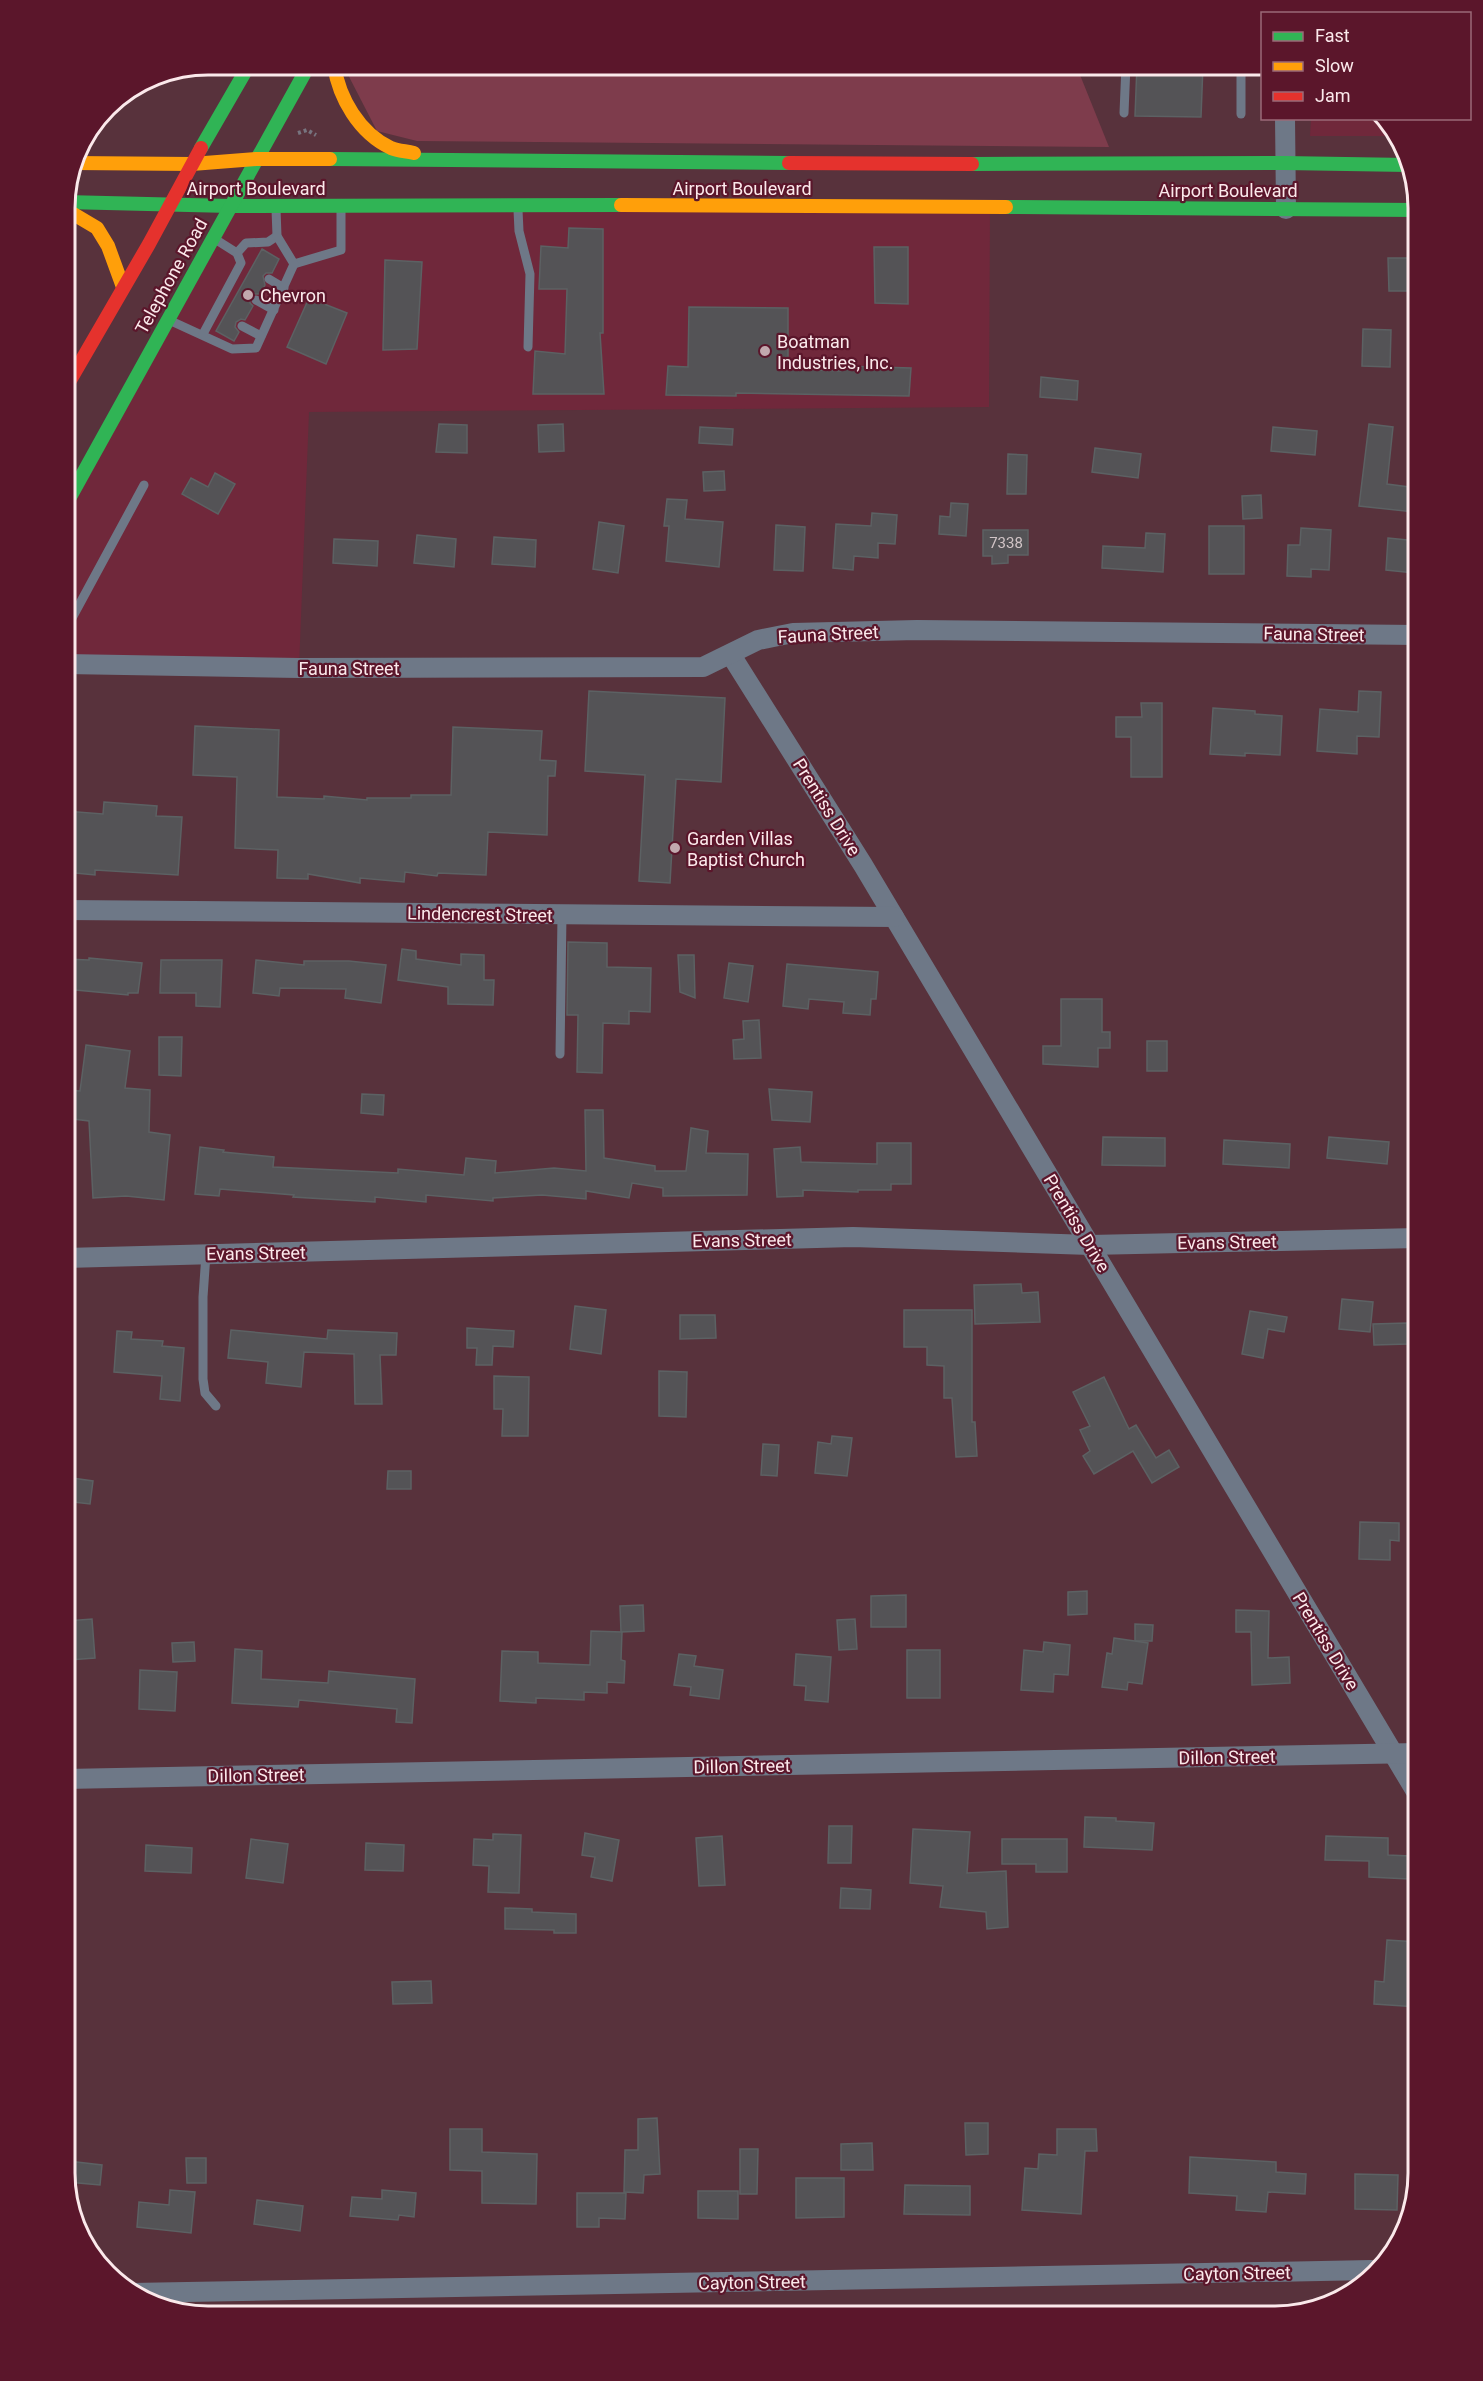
<svg xmlns="http://www.w3.org/2000/svg" width="1483" height="2381" font-family="Roboto,sans-serif">
  <style>
    .built { fill: #70283b }
    .green { fill: #7e3c4c }
    .building { fill: #545356; stroke: #5c6163; stroke-width: 1.5 }
    .lines { fill: none; stroke-linecap: round; stroke-linejoin: round }
    .path { stroke: #77747f; stroke-width: 4; stroke-dasharray: 3 3; stroke-linecap: butt }
    .lane { stroke: #6e7887; stroke-width: 9 }
    .street { stroke: #6e7887; stroke-width: 20 }
    .fast { stroke: #30b455; stroke-width: 14 }
    .slow { stroke: #ff9f0a; stroke-width: 14 }
    .jam { stroke: #e5322d; stroke-width: 14 }
    .poi-dot { fill: #c2a9ae; stroke: #5b162b; stroke-width: 2 }
    .labels { text-anchor: middle; dominant-baseline: central; stroke-width: 4.5; stroke-linejoin: round; paint-order: stroke }
    .number-label { font-size: 15px; fill: #d1c4c6 }
    .street-label { font-size: 18px; fill: #fbe9eb; stroke: #5b162b }
    .poi-label { font-size: 18px; fill: #fbe9eb; stroke: #5b162b; text-anchor: start }
    .rim { fill: none; stroke: #fbe9eb; stroke-width: 3 }
  </style>
  <rect width="100%" height="100%" fill="#58323c"/>
  <g class="built">
    <path d="M1311,118L1381,119L1396,136H1310Z"/>
    <path d="M230,206L990,207L989,407L309,412L299,668L65,664V505Z"/>
  </g>
  <path class="green" d="M343,65H1076L1109,147L417,141L377,131Z"/>
  <g class="building">
    <path d="M1137,65H1203L1201,117L1135,116Z"/>
    <path d="M569,228L603,229V333H600L604,394H533L535,351L565,354L567,289H539L541,246L568,248Z"/>
    <path d="M874,247H908V304L875,303Z"/>
    <path d="M262,249L279,259L272,273H266L263,276L265,285L260,294H253L250,297V303L253,306L245,320L241,319L236,322L235,327L239,332L234,341L216,331Z"/>
    <path d="M1388,258H1417L1418,291H1389Z"/>
    <path d="M385,260L422,262L417,349L383,350Z"/>
    <path d="M309,298L347,313L326,364L287,347Z"/>
    <path d="M689,307L788,308V369L841,371V366L911,368L909,396L736,393V396L666,395L668,366L688,367Z"/>
    <path d="M1363,329L1391,330L1390,367L1362,366Z"/>
    <path d="M1041,377L1078,381L1077,400L1040,397Z"/>
    <path d="M439,424L467,425V453L436,452Z"/>
    <path d="M563,424L564,451L539,452L538,425Z"/>
    <path d="M1369,424L1393,427L1387,484L1417,488L1414,512L1359,506Z"/>
    <path d="M700,427L733,429L732,445L699,443Z"/>
    <path d="M1273,427L1317,431L1315,455L1271,451Z"/>
    <path d="M1095,448L1141,454L1138,478L1092,472Z"/>
    <path d="M1008,454L1027,455L1026,494H1007Z"/>
    <path d="M724,471L725,490L704,491L703,472Z"/>
    <path d="M215,473L235,484L218,514L182,494L191,478L208,487Z"/>
    <path d="M1261,495L1262,518L1243,519L1242,496Z"/>
    <path d="M667,499L687,500L685,519L723,522L719,567L666,561L669,526H664Z"/>
    <path d="M951,503L968,504L966,536L939,534L940,516L950,517Z"/>
    <path d="M872,513L897,515L895,544L878,543V558L854,556L853,570L833,568L836,524L871,526Z"/>
    <path d="M599,522L624,526L618,573L593,569Z"/>
    <path d="M776,525L805,527L803,571L774,570Z"/>
    <rect x="1209" y="526" width="35" height="48"/>
    <path d="M1301,528L1331,530L1329,570L1311,569V577L1287,576L1288,545H1300Z"/>
    <path d="M983,530H1028V555H1008V563L992,564V556H983Z"/>
    <path d="M1146,533L1165,534L1163,572L1102,568L1103,546L1145,548Z"/>
    <path d="M417,535L456,539L454,567L414,563Z"/>
    <path d="M494,537L536,540L535,567L492,564Z"/>
    <path d="M1388,538L1417,541L1414,573L1386,570Z"/>
    <path d="M334,539L378,541L377,566L333,563Z"/>
    <path d="M589,691L725,698L721,782L676,779L670,883L639,881L645,775L585,771Z"/>
    <path d="M1359,691L1381,692L1379,737L1357,736V754L1317,751L1320,709L1358,712Z"/>
    <path d="M1141,703H1162V777H1131V737H1116V717H1142Z"/>
    <path d="M1213,708L1255,711V714L1282,716L1280,755L1245,753V756L1210,754Z"/>
    <path d="M195,726L279,730L277,797L324,799V796L367,800V798H411V795H451L453,727L542,731L540,760L556,761L555,776H548L547,835L488,832L486,875L438,873L437,876L405,872L404,882L360,878V883L308,874V879L277,878L278,850L235,848L237,777L193,775Z"/>
    <path d="M104,802L157,806L156,816L182,817L178,875L95,870V875L65,872V811L103,814Z"/>
    <path d="M568,942L607,943V967L651,968L650,1012L629,1011V1024L603,1023L602,1073L577,1072L578,1015H567Z"/>
    <path d="M402,949L416,951V959L461,965V954L484,955V980H494L493,1005L448,1004V987L398,980Z"/>
    <path d="M678,955H694L695,998L680,992Z"/>
    <path d="M89,958L142,963L138,993H128V995L65,989V959L89,960Z"/>
    <path d="M161,960H222L220,1007L196,1006V993H160Z"/>
    <path d="M256,960L304,965V961H349L386,965L381,1003L345,998L346,989L280,988L279,996L253,993Z"/>
    <path d="M729,963L753,966L748,1002L724,998Z"/>
    <path d="M787,964L878,972L876,999H871L870,1015L843,1013L844,1002L809,999L808,1009L783,1006Z"/>
    <path d="M1061,999H1102V1032H1110V1048H1098V1067L1043,1064V1046H1061Z"/>
    <path d="M759,1020L761,1058L734,1059L733,1040L744,1039L743,1021Z"/>
    <path d="M159,1037H182L181,1076L159,1075Z"/>
    <rect x="1147" y="1041" width="20" height="30"/>
    <path d="M86,1045L130,1051L125,1088L150,1090L149,1132L170,1135L164,1200L126,1196L93,1198L89,1121L65,1118V1090L80,1091Z"/>
    <path d="M769,1089L812,1092L810,1122L772,1120Z"/>
    <path d="M362,1094L384,1095L383,1115L361,1113Z"/>
    <path d="M585,1110H603L604,1158L655,1166V1171H686L691,1128L708,1131L706,1153L748,1154L747,1195L663,1196V1188L632,1183L629,1198L586,1191V1199L542,1195L493,1198V1201L426,1195V1202L375,1197V1202L293,1197L294,1195L220,1189L219,1196L195,1194L200,1147L224,1150L223,1152L274,1157L273,1167L398,1173V1169L464,1175L466,1158L496,1161L495,1173L554,1168L586,1171Z"/>
    <path d="M1103,1137L1165,1138V1166L1102,1165Z"/>
    <path d="M1329,1137L1389,1142L1387,1164L1327,1158Z"/>
    <path d="M1224,1140L1290,1144L1289,1168L1223,1164Z"/>
    <path d="M877,1143H911V1184H891V1190H858V1192L803,1190V1196L777,1197L774,1149L800,1147L801,1162L877,1164Z"/>
    <path d="M1021,1284L1022,1293L1038,1292L1040,1322L975,1324L974,1285Z"/>
    <path d="M1342,1299L1373,1302L1370,1332L1339,1329Z"/>
    <path d="M575,1306L606,1310L601,1354L570,1349Z"/>
    <path d="M904,1310H972V1422H975L977,1456L956,1457L952,1398H944V1366L927,1365V1347H904Z"/>
    <path d="M1250,1311L1287,1317L1284,1332L1268,1329L1263,1358L1242,1354Z"/>
    <path d="M680,1315H715L716,1338L680,1339Z"/>
    <path d="M1407,1323L1408,1344L1374,1345L1373,1324Z"/>
    <path d="M467,1328L514,1331L513,1347L493,1346L492,1365H476L477,1348H467Z"/>
    <path d="M231,1330L327,1339L328,1330L397,1333L396,1355H380L382,1404H355L354,1354L304,1352L301,1387L266,1383L268,1362L228,1358Z"/>
    <path d="M117,1331L132,1332L131,1339L163,1341L162,1346L184,1348L180,1401L160,1399L162,1376L114,1372Z"/>
    <path d="M659,1371L687,1372L686,1417L659,1416Z"/>
    <path d="M494,1376L529,1377L528,1436H502L503,1409H494Z"/>
    <path d="M1104,1377L1129,1429L1136,1425L1156,1458L1169,1450L1179,1467L1152,1483L1133,1451L1094,1474L1083,1456L1090,1451L1080,1430L1090,1426L1073,1392Z"/>
    <path d="M832,1436L852,1438L847,1476L815,1473L818,1442L831,1444Z"/>
    <path d="M763,1444L779,1445L777,1476L761,1475Z"/>
    <path d="M388,1471H411V1489H387Z"/>
    <path d="M65,1477L93,1481L90,1504L65,1501Z"/>
    <path d="M1360,1522L1399,1523V1541L1390,1540V1560L1359,1559Z"/>
    <path d="M1087,1591V1614L1068,1615V1592Z"/>
    <path d="M906,1595V1627H871V1596Z"/>
    <path d="M643,1605L644,1631L621,1632L620,1606Z"/>
    <path d="M1236,1610L1269,1611L1268,1658L1289,1657L1290,1683L1252,1685L1251,1632H1236Z"/>
    <path d="M92,1619L95,1658L69,1660L67,1621Z"/>
    <path d="M855,1619L857,1649L839,1650L837,1620Z"/>
    <path d="M1135,1624L1153,1625L1152,1641H1135Z"/>
    <path d="M591,1631L622,1632L621,1660L625,1661L624,1683L607,1682V1693L584,1692V1700L536,1698V1703L500,1701L502,1651L538,1652V1663L590,1665Z"/>
    <path d="M1114,1638L1148,1643L1142,1684L1128,1682L1127,1690L1102,1687L1107,1653L1112,1654Z"/>
    <path d="M194,1642L195,1661L173,1662L172,1643Z"/>
    <path d="M1044,1642L1070,1645L1068,1675L1054,1674L1053,1692L1021,1690L1024,1650L1043,1652Z"/>
    <path d="M235,1649L262,1651L261,1679L328,1683L329,1671L415,1679L412,1723L396,1722L397,1709L299,1700L298,1707L232,1703Z"/>
    <rect x="907" y="1650" width="33" height="48"/>
    <path d="M679,1654L696,1656L694,1666L723,1670L719,1699L690,1695L691,1687L674,1685Z"/>
    <path d="M796,1654L831,1657L828,1702L805,1700L806,1686L794,1685Z"/>
    <path d="M140,1670L177,1672L175,1711L139,1709Z"/>
    <path d="M1085,1817L1116,1818V1821L1154,1823L1152,1850L1084,1847Z"/>
    <path d="M829,1826H852L851,1863H828Z"/>
    <path d="M913,1829L970,1832L967,1873L1006,1871L1008,1927L987,1929L986,1912L940,1907L943,1886L910,1883Z"/>
    <path d="M585,1833L619,1840L612,1881L591,1877L595,1857L582,1855Z"/>
    <path d="M493,1834L521,1835L519,1893L488,1892L489,1866L473,1865L474,1839L493,1840Z"/>
    <path d="M722,1836L725,1885L699,1886L696,1838Z"/>
    <path d="M1326,1836L1388,1838V1855L1410,1856L1409,1879L1369,1877V1861L1325,1860Z"/>
    <path d="M251,1839L288,1844L283,1883L246,1878Z"/>
    <path d="M1002,1839H1067V1872H1036V1864H1002Z"/>
    <path d="M366,1843L404,1845L403,1871L365,1870Z"/>
    <path d="M146,1845L192,1848L191,1873L145,1871Z"/>
    <path d="M841,1888L871,1890L870,1909L840,1908Z"/>
    <path d="M505,1908L532,1909V1912L576,1914V1933H554V1930L505,1929Z"/>
    <path d="M1387,1940L1418,1942V2007L1374,2004L1375,1981L1384,1982Z"/>
    <path d="M431,1981L432,2003L393,2004L392,1982Z"/>
    <path d="M657,2118L660,2174L644,2175L643,2193L624,2192L625,2150H638V2119Z"/>
    <path d="M965,2123H988V2154L966,2155Z"/>
    <path d="M450,2129H482V2152L537,2154L536,2204L482,2203V2171L450,2170Z"/>
    <path d="M1057,2129H1096L1097,2151H1085L1081,2214L1022,2210L1025,2168L1038,2169L1039,2154L1057,2155Z"/>
    <path d="M872,2143L873,2170H841V2144Z"/>
    <path d="M740,2149H758L757,2194H740Z"/>
    <path d="M1190,2157L1276,2162V2172L1306,2174L1305,2194L1268,2192L1266,2212L1236,2210L1237,2196L1189,2193Z"/>
    <path d="M186,2158H206V2183H187Z"/>
    <path d="M68,2161L102,2165L100,2185L67,2182Z"/>
    <path d="M1355,2174L1398,2175L1397,2210L1355,2209Z"/>
    <path d="M796,2178H844V2217L796,2218Z"/>
    <path d="M905,2185L970,2186V2215L904,2214Z"/>
    <path d="M170,2190L195,2192L191,2233L137,2227L139,2202L169,2205Z"/>
    <path d="M382,2190L416,2193L414,2217L399,2215L398,2220L350,2216L352,2197L382,2199Z"/>
    <path d="M698,2191H738V2219L698,2218Z"/>
    <path d="M577,2193H626L625,2219L599,2218V2227H577Z"/>
    <path d="M257,2200L303,2206L300,2231L254,2224Z"/>
  </g>
  <g class="lines">
    <path class="path" d="M298,133L307,130L316,135"/>
    <g class="lane">
      <path d="M1124,113L1126,65"/>
      <path d="M1241,114V65"/>
      <path d="M518,210L519,231L530,274L528,347"/>
      <path d="M237,253L246,243L268,242L277,236"/>
      <path d="M294,264L341,250V208"/>
      <path d="M269,279L284,288"/>
      <path d="M256,300L274,310"/>
      <path d="M171,321L232,349L256,348L294,264L277,236L276,209"/>
      <path d="M242,326L261,336"/>
      <path d="M203,334L241,263L237,253L218,241"/>
      <path d="M65,631L144,485"/>
      <path d="M560,1054L562,915"/>
      <path d="M206,1254L203,1297V1379L205,1393L216,1406"/>
    </g>
    <g class="street">
      <path d="M1285,118L1286,209"/>
      <path d="M731,655L863,865L1418,1795"/>
      <path d="M65,664L299,668L703,667L758,640L793,633L917,630L1418,635"/>
      <path d="M65,910L894,917"/>
      <path d="M65,1258L853,1237L1090,1245L1418,1238"/>
      <path d="M65,1779L1418,1753"/>
      <path d="M131,2293L1372,2270"/>
    </g>
    <g class="fast">
      <path d="M201,148L249,65"/>
      <path d="M330,159L789,163"/>
      <path d="M972,164L1284,163L1408,165"/>
      <path d="M65,202L230,206L621,205"/>
      <path d="M1006,207L1418,210"/>
      <path d="M65,506L309,65"/>
    </g>
    <g class="slow">
      <path d="M334,65C339,98 359,133 391,148C398,151 406,151 414,153"/>
      <path d="M73,163L192,164L256,159H330"/>
      <path d="M621,205L1006,207"/>
      <path d="M65,209L97,228L108,246L123,287"/>
    </g>
    <g class="jam">
      <path d="M789,163L972,164"/>
      <path d="M65,389L149,244L201,148"/>
    </g>
  </g>
  <g class="poi-dot">
    <circle cx="248" cy="295" r="6"/>
    <circle cx="765" cy="351" r="6"/>
    <circle cx="675" cy="848" r="6"/>
  </g>
  <g class="labels">
    <g class="number-label">
      <text x="1006" y="543">7338</text>
    </g>
    <g class="street-label">
      <text x="256" y="188">Airport Boulevard</text>
      <text x="742" y="188">Airport Boulevard</text>
      <text x="1228" y="190">Airport Boulevard</text>
      <text transform="translate(171 276) rotate(-61)">Telephone Road</text>
      <text transform="translate(828 634) rotate(-3)">Fauna Street</text>
      <text transform="translate(1314 634) rotate(1)">Fauna Street</text>
      <text x="349" y="668">Fauna Street</text>
      <text transform="translate(827 807) rotate(58)">Prentiss Drive</text>
      <text transform="translate(480 914) rotate(1)">Lindencrest Street</text>
      <text transform="translate(1077 1223) rotate(59)">Prentiss Drive</text>
      <text transform="translate(742 1240) rotate(-1)">Evans Street</text>
      <text transform="translate(1227 1242) rotate(-1)">Evans Street</text>
      <text transform="translate(256 1253) rotate(-1)">Evans Street</text>
      <text transform="translate(1326 1641) rotate(59)">Prentiss Drive</text>
      <text transform="translate(1227 1757) rotate(-1)">Dillon Street</text>
      <text transform="translate(742 1766) rotate(-1)">Dillon Street</text>
      <text transform="translate(256 1775) rotate(-1)">Dillon Street</text>
      <text transform="translate(1237 2273) rotate(-1)">Cayton Street</text>
      <text transform="translate(752 2282) rotate(-1)">Cayton Street</text>
    </g>
    <g class="poi-label">
      <text x="260" y="295">Chevron</text>
      <text x="777" y="341">Boatman<tspan x="777" dy="21">Industries, Inc.</tspan></text>
      <text x="687" y="838">Garden Villas<tspan x="687" dy="21">Baptist Church</tspan></text>
    </g>
  </g>
  <path d="M0 0H1483V2381H0ZM208 75H1275A133 133 0 0 1 1408 208V2173A133 133 0 0 1 1275 2306H208A133 133 0 0 1 75 2173V208A133 133 0 0 1 208 75Z" fill="#5b162b" fill-rule="evenodd"/>
  <path class="rim" d="M208 75H1275A133 133 0 0 1 1408 208V2173A133 133 0 0 1 1275 2306H208A133 133 0 0 1 75 2173V208A133 133 0 0 1 208 75Z"/>
  <rect x="1261" y="12" width="210" height="108" fill="#5b162b" stroke="#9b6a78" stroke-width="1.5"/>
  <rect x="1273" y="32" width="30" height="9" fill="#30b455" stroke="#9b6a78" stroke-width="1.5"/>
  <text x="1315" y="42" font-size="18" fill="#fbe9eb">Fast</text>
  <rect x="1273" y="62" width="30" height="9" fill="#ff9f0a" stroke="#9b6a78" stroke-width="1.5"/>
  <text x="1315" y="72" font-size="18" fill="#fbe9eb">Slow</text>
  <rect x="1273" y="92" width="30" height="9" fill="#e5322d" stroke="#9b6a78" stroke-width="1.5"/>
  <text x="1315" y="102" font-size="18" fill="#fbe9eb">Jam</text>
</svg>
